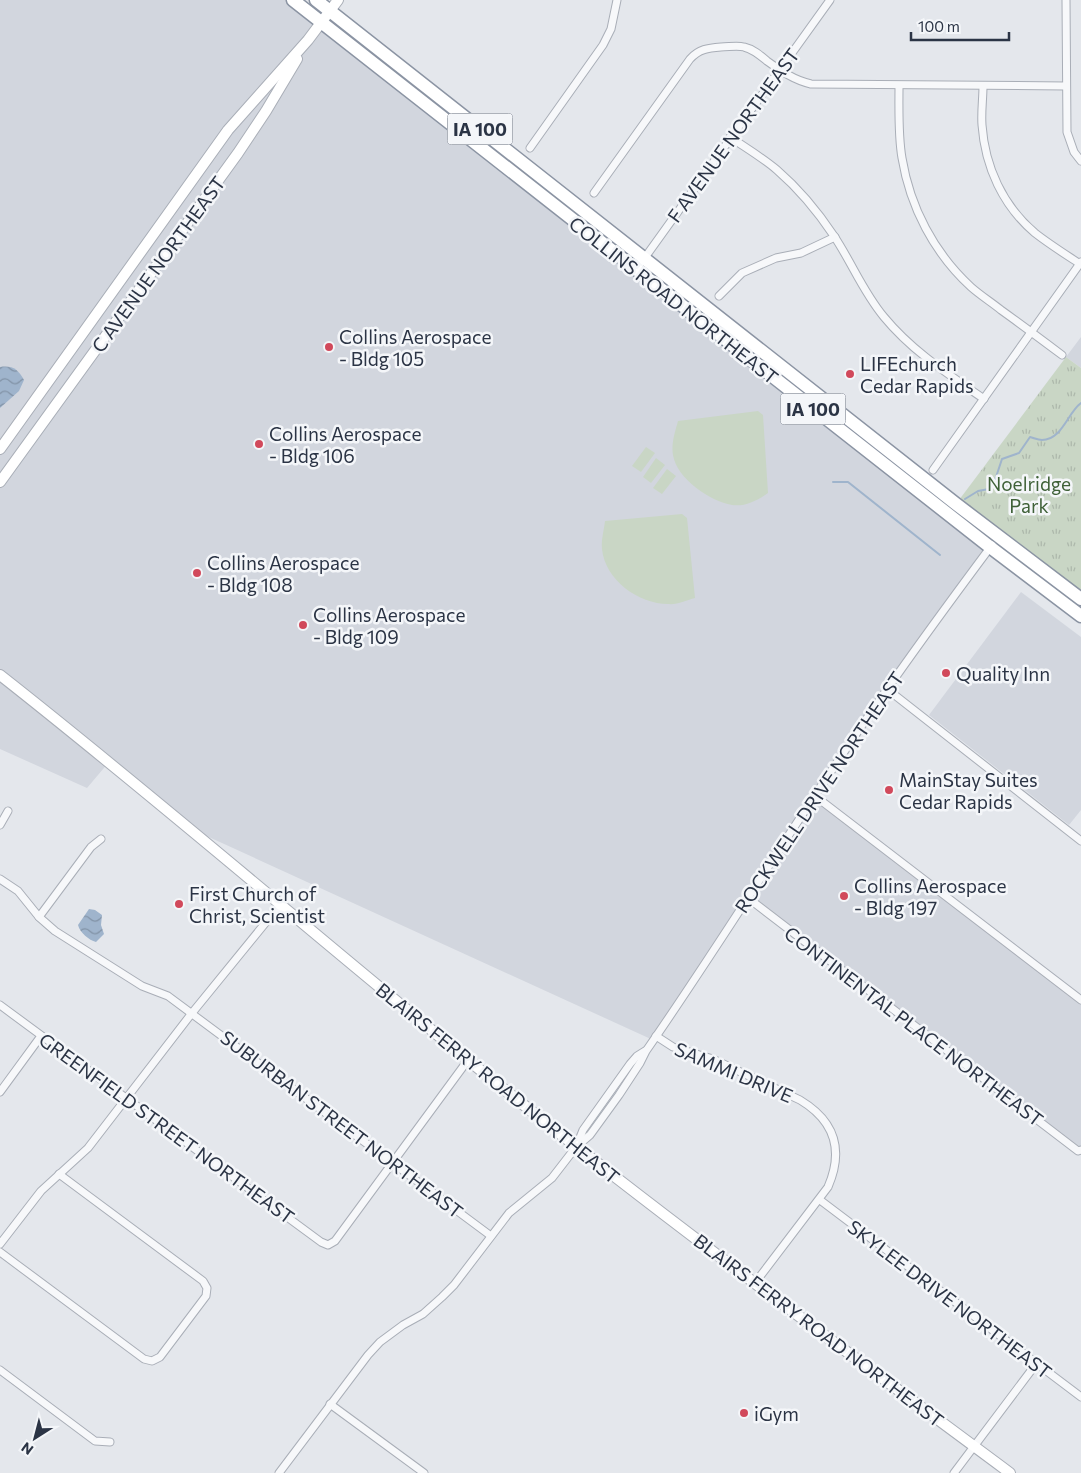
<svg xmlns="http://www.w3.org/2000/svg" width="1081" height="1473" font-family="Commissioner,sans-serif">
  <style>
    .built { fill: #d2d6de }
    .park { fill: url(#park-tufts) }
    .pitch { fill: #c9d6c5 }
    .water { fill: url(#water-waves) }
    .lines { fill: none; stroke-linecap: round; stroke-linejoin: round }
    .stream { stroke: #9fb4cc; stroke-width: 2 }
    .street-casing { stroke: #a9aeb7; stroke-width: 9 }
    .secondary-casing { stroke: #a9aeb7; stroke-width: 12 }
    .highway-casing { stroke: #8b94a3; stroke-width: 15 }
    .street { stroke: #f7f8fa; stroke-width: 7 }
    .secondary { stroke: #fff; stroke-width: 10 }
    .highway { stroke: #fff; stroke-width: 12 }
    .poi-dot { fill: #d1495b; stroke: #f4f6f9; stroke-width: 2 }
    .labels { text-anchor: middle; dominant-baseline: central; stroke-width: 5; stroke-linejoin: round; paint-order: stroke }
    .shield { fill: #f4f6f9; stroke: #676e7b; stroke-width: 1 }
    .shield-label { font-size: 18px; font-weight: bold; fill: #2b3445 }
    .street-label { font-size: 19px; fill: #2b3445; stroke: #f4f6f9 }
    .poi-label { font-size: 19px; fill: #2b3445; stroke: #f4f6f9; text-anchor: start }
    .park-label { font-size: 19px; fill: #3f6138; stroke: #f4f6f9 }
  </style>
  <defs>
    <pattern id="park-tufts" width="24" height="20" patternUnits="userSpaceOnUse" patternTransform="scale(1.25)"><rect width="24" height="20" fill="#c9d6c5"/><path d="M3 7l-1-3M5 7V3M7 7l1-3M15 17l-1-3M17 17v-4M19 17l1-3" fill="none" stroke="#adb8ab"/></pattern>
    <pattern id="water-waves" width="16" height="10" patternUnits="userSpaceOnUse" patternTransform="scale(1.25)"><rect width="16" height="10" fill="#9fb4cc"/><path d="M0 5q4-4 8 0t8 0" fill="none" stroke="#8293a7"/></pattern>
  </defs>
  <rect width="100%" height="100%" fill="#e4e7ec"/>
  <g class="built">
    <path d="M0,0H293L990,547L815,796L1081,1000V1150L748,899L653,1040L189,828L109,762L87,788L0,749Z"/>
    <path d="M1081,337V368L1066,357Z"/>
    <path d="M1021,592L1081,637V810L1069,825L929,715Z"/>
  </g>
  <path class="park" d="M1066,357L1081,368V599L956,504Z"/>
  <g class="pitch">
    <path d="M758,411L763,415L768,493C758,500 745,507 732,505C710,501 677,479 673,455C671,444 675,432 678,421Z"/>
    <path d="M646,447L655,453L641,472L632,466Z"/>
    <path d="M656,458L665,465L651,483L643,477Z"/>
    <path d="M667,469L676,476L662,494L653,488Z"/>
    <path d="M682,514L687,518L695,598C687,600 677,605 668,604C639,604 605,580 602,549C601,540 604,530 605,521Z"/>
  </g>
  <g class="water">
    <path d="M0,367C12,365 18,369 24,380L19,391L0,408Z"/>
    <path d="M89,909L95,910L102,915L101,925L104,934L96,942C89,940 80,933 78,925Z"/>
  </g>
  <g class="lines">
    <g class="stream">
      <path d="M833,482H848L940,555"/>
      <path d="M965,499L978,491L989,489L995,480L1002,459L1019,453L1030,437C1034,438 1038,440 1042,440C1062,440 1068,412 1081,403"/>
    </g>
    <defs>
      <g id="street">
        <path d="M1066,0L1067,132L1074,152L1081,161"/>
        <path d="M899,86C899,109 898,135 902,158C910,207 934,253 971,287C980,295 991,302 1001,310C1022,325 1042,340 1062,355"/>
        <path d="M983,86C983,99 981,112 982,125C985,167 1003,206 1035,233C1049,244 1065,254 1080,264"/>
        <path d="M730,137C746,148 763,158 777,170C799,189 818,212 834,236C852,263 863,292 884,317C912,351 948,374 984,399"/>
        <path d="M530,148L603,45L611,29L617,0"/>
        <path d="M594,193L690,59C699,49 708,48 721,47C729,47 737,45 744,47C753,49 760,55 767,61C781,71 794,80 811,84L1066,86"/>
        <path d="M636,270L830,0"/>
        <path d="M719,296L742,273L776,258L801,253L835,237"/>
        <path d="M933,470L1081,262"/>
        <path d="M887,689L1081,841"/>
        <path d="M815,796L1081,1000"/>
        <path d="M0,825L8,811"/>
        <path d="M0,879L18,891L39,917L55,931L142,986L168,996L491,1236"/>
        <path d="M748,898L1078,1151L1081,1150"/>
        <path d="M39,917L91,847L101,839"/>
        <path d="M0,1005L321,1242L328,1245L335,1241L468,1060"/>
        <path d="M656,1036L673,1047L713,1059L800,1100C835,1121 844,1150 828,1187L755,1283"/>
        <path d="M0,1092L41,1036"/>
        <path d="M577,1145L583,1130L630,1064L637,1056L645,1051"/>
        <path d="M820,1200L1081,1397"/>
        <path d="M0,1244L41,1191L88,1148L192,1013L280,905"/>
        <path d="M0,1252L144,1359L152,1361L160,1357L206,1296L207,1288L203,1281L59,1174"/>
        <path d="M0,1370L95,1441L110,1442"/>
        <path d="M330,1404L424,1473"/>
        <path d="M279,1473L368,1355L380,1342L403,1325L423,1314L442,1297L454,1285L509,1213L552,1178L576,1147L590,1135L619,1095L640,1063L646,1051C712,956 773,857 838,761C887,687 939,616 992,545"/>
        <path d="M954,1473L1036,1364"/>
      </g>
      <g id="secondary">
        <path d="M0,449L228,130L308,40L338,0"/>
        <path d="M0,482L238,153L266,111L297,59"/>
        <path d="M0,675C177,814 345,962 520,1102C680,1230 846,1351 1010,1473"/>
      </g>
      <g id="highway">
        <path d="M293,0L990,547L1081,616"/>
        <path d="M316,0L956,504L1081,599"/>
      </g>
    </defs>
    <use href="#street" class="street-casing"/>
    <use href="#secondary" class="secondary-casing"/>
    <use href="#highway" class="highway-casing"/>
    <use href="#street" class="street"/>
    <use href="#secondary" class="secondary"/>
    <use href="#highway" class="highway"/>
  </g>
  <g class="poi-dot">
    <circle cx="329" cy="347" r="5"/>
    <circle cx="850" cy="374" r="5"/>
    <circle cx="259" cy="444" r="5"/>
    <circle cx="197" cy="573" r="5"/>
    <circle cx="303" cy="625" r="5"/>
    <circle cx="946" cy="673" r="5"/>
    <circle cx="889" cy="790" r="5"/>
    <circle cx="844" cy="896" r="5"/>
    <circle cx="179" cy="904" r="5"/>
    <circle cx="744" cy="1413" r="5"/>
  </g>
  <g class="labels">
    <g class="shield">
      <rect x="447.5" y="113.5" width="65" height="31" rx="4"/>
      <rect x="780.5" y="393.5" width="65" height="31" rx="4"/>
    </g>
    <g class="shield-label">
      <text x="480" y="129">IA 100</text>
      <text x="813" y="409">IA 100</text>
    </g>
    <g class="street-label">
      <text transform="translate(733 135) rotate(-54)">F AVENUE NORTHEAST</text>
      <text transform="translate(158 264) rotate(-54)">C AVENUE NORTHEAST</text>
      <text transform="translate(674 300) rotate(38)">COLLINS ROAD NORTHEAST</text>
      <text transform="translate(819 792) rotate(-56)">ROCKWELL DRIVE NORTHEAST</text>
      <text transform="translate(914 1026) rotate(37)">CONTINENTAL PLACE NORTHEAST</text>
      <text transform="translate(734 1072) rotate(23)">SAMMI DRIVE</text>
      <text transform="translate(498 1083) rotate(39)">BLAIRS FERRY ROAD NORTHEAST</text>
      <text transform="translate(342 1124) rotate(37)">SUBURBAN STREET NORTHEAST</text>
      <text transform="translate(167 1128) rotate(36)">GREENFIELD STREET NORTHEAST</text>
      <text transform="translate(950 1299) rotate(37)">SKYLEE DRIVE NORTHEAST</text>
      <text transform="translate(819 1330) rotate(37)">BLAIRS FERRY ROAD NORTHEAST</text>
    </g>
    <g class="poi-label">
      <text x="339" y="336">Collins Aerospace<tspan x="339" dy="22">- Bldg 105</tspan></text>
      <text x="860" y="363">LIFEchurch<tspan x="860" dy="22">Cedar Rapids</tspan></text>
      <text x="269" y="433">Collins Aerospace<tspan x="269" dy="22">- Bldg 106</tspan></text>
      <text x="207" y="562">Collins Aerospace<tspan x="207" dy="22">- Bldg 108</tspan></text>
      <text x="313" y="614">Collins Aerospace<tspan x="313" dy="22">- Bldg 109</tspan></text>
      <text x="956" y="673">Quality Inn</text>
      <text x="899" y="779">MainStay Suites<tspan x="899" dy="22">Cedar Rapids</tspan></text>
      <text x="854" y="885">Collins Aerospace<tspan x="854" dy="22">- Bldg 197</tspan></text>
      <text x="189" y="893">First Church of<tspan x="189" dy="22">Christ, Scientist</tspan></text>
      <text x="754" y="1413">iGym</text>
    </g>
    <g class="park-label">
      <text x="1029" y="483">Noelridge<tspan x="1029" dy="22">Park</tspan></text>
    </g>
  </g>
  <g transform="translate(35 1438) rotate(216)" stroke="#f4f6f9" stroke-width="4" paint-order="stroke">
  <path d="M0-4L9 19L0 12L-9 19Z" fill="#2b3445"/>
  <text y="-8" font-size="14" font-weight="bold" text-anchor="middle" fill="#2b3445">N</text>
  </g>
  <path d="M911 32v8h98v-8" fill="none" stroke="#2b3445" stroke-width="2.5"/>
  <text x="918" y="32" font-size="15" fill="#2b3445" stroke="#f4f6f9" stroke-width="4" paint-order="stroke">100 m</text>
</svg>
